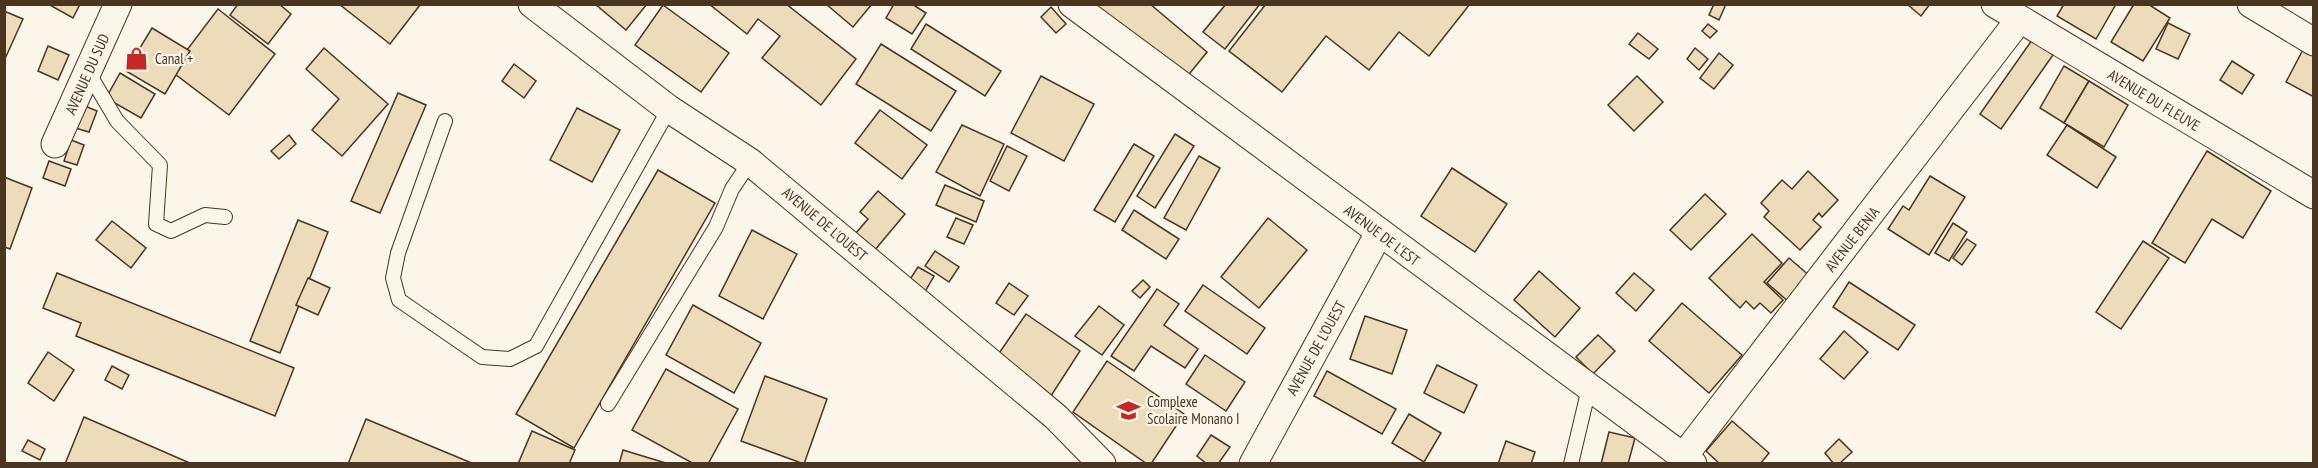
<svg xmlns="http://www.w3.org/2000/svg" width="2318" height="468" font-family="'PT Sans Narrow',sans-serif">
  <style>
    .building { fill: #ecdcbc; stroke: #4a3520; stroke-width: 1.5 }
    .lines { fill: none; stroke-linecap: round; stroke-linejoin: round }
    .lane-casing { stroke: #4a3520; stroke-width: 16 }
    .street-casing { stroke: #4a3520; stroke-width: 29 }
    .lane { stroke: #fbf6e9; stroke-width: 14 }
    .street { stroke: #fbf6e9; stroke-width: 27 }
    .labels { text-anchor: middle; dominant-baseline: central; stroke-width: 4.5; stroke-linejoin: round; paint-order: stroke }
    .poi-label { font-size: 15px; fill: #4a3520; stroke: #fbf6e9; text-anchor: start }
    .street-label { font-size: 15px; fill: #4a3520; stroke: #fbf6e9 }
  </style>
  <rect width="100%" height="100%" fill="#fbf6e9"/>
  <g class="building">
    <path d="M48,4H80L73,18Z"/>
    <path d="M238,4H279L291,14L268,44L230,15Z"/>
    <path d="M339,4H419L420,5L390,44Z"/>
    <path d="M595,4H647L626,30Z"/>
    <path d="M709,4H786L856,59L821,105L762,58L780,36L758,19L747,34Z"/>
    <path d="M826,4H872L853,27Z"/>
    <path d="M894,4H912L926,13L912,34L886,18Z"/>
    <path d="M1098,4H1150L1207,52L1182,83L1094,10Z"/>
    <path d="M1226,4H1260L1225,49L1203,32Z"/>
    <path d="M1266,4H1470L1429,56L1399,32L1369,70L1326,36L1282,92L1229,51Z"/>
    <path d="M1714,4H1726L1719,20L1709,15Z"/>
    <path d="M1907,4H1930L1921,16Z"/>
    <path d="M2064,4H2116L2096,39L2057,16Z"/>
    <path d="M2134,4H2148L2170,18L2143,61L2111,42Z"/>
    <path d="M663,5L729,53L701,92L635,45Z"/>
    <path d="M1051,7L1066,24L1056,33L1041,17Z"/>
    <path d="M218,9L275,54L229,115L171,71Z"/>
    <path d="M4,11L23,19L4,61Z"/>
    <path d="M2168,23L2190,34L2178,59L2156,49Z"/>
    <path d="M926,24L1001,71L985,96L911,49Z"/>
    <path d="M1708,24L1717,31L1710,38L1702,31Z"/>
    <path d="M152,28L190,51L165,94L126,71Z"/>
    <path d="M1638,33L1658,49L1649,59L1629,44Z"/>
    <path d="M2032,40L2053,55L2001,129L1980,114Z"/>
    <path d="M881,44L956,91L931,131L856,84Z"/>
    <path d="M2306,44L2314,48V97L2286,82Z"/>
    <path d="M48,46L69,55L58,80L38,71Z"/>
    <path d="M324,48L388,104L342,156L312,130L339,99L306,69Z"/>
    <path d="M1695,48L1708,59L1699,70L1687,59Z"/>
    <path d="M1719,53L1733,65L1714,89L1700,78Z"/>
    <path d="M2232,61L2254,75L2242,94L2220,80Z"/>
    <path d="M514,64L536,81L524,98L502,81Z"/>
    <path d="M2064,66L2089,81L2064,123L2040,108Z"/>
    <path d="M120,73L155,94L141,118L106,98Z"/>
    <path d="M1041,76L1094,104L1064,161L1011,133Z"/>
    <path d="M1637,76L1663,102L1634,131L1608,105Z"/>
    <path d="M2089,81L2128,105L2104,147L2064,123Z"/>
    <path d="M398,93L426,105L380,213L351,201Z"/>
    <path d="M80,104L97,111L89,132L72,127Z"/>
    <path d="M577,108L620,130L592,182L550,160Z"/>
    <path d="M880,110L927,145L902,179L855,143Z"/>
    <path d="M962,125L1004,144L980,196L936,172Z"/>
    <path d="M2067,125L2116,157L2097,188L2047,155Z"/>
    <path d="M1175,134L1194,146L1155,208L1137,196Z"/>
    <path d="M289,135L296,144L279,159L271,151Z"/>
    <path d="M71,140L84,145L77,165L64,161Z"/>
    <path d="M1134,144L1154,156L1115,222L1094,210Z"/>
    <path d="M1007,146L1027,156L1009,191L990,181Z"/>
    <path d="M2207,151L2271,191L2243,238L2212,219L2185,263L2152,243Z"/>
    <path d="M1199,156L1220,168L1186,230L1164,218Z"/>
    <path d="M49,161L71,169L65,186L43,178Z"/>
    <path d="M1452,168L1507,204L1475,252L1421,216Z"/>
    <path d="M658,170L715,203L574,448L516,414Z"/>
    <path d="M1808,171L1838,200L1822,217L1819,213L1813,220L1821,227L1800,250L1764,217L1769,211L1761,203L1782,180L1792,189Z"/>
    <path d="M1930,176L1965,197L1929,255L1888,229L1903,206L1909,210Z"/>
    <path d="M4,177L32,188L10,249L4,247Z"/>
    <path d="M945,185L984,201L976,222L936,205Z"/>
    <path d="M878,191L905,214L869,257L849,241L868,219L860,212Z"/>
    <path d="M1705,194L1726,214L1691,250L1670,230Z"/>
    <path d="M1134,210L1179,239L1166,259L1122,230Z"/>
    <path d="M956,218L973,225L964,244L947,237Z"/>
    <path d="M1268,218L1307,250L1259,308L1221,277Z"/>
    <path d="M298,220L328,232L280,353L250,341Z"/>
    <path d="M112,221L146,248L131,268L96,240Z"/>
    <path d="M1953,223L1967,232L1949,261L1935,253Z"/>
    <path d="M752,230L797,254L763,319L719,296Z"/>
    <path d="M1752,234L1782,263L1764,282L1783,300L1771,313L1760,303L1754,309L1746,301L1740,308L1709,278Z"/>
    <path d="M1967,239L1976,245L1962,265L1953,258Z"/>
    <path d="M2143,241L2169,258L2121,329L2096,312Z"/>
    <path d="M935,251L959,267L949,282L925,266Z"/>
    <path d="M1789,258L1811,277L1789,302L1767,283Z"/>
    <path d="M918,267L934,276L922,297L905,287Z"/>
    <path d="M1539,271L1580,308L1555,337L1514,300Z"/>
    <path d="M57,273L294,368L275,416L76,336L81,323L43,308Z"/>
    <path d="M1634,273L1654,290L1636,311L1616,293Z"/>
    <path d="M308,278L330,288L318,315L296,305Z"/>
    <path d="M1143,280L1150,287L1140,298L1132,291Z"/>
    <path d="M1849,282L1915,325L1898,350L1833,307Z"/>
    <path d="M1009,283L1028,296L1014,315L996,303Z"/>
    <path d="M1203,285L1265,328L1247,354L1185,311Z"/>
    <path d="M1157,289L1179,304L1164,325L1198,349L1185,368L1151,346L1134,371L1111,356Z"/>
    <path d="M1682,303L1742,355L1709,393L1649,341Z"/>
    <path d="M693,305L761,343L734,393L666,355Z"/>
    <path d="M1099,306L1124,325L1102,355L1075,336Z"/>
    <path d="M1026,314L1080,351L1049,399L993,362Z"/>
    <path d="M1365,316L1407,330L1392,374L1350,359Z"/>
    <path d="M1844,331L1868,352L1844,379L1820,359Z"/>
    <path d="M1598,335L1615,351L1593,374L1576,357Z"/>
    <path d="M48,352L74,370L54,401L28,383Z"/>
    <path d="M1205,355L1245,382L1226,411L1186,384Z"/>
    <path d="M1107,361L1184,414L1151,464H1147L1073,412Z"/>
    <path d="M1437,365L1477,385L1464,413L1424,393Z"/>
    <path d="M112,366L129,375L122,389L105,380Z"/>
    <path d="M666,369L738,409L708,464H694L632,430Z"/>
    <path d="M1327,371L1396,409L1382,434L1314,396Z"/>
    <path d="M765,376L827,399L804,464L741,441Z"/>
    <path d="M1409,414L1441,433L1424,462L1392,443Z"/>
    <path d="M84,417L192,464H65Z"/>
    <path d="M366,419L474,464H348Z"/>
    <path d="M1732,421L1769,453L1760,464H1720L1706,451Z"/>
    <path d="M532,431L575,450L569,464H518Z"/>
    <path d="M1609,432L1635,438L1628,464H1601Z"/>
    <path d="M1211,435L1230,447L1218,464H1207L1197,456Z"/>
    <path d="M1839,439L1852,452L1839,464H1834L1825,453Z"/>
    <path d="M28,440L45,449L40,460L22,451Z"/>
    <path d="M1506,441L1535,452L1531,464H1498Z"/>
    <path d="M623,450L669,464H619Z"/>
  </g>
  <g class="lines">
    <defs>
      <g id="lane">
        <path d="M88,72L117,121L160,165L156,224L171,231L205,215L225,217"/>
        <path d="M445,121L398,253L393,278L399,300L482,357L510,359L536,346L669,109"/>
        <path d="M608,404L716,227L732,189L750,162"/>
        <path d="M1571,464L1589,388"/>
      </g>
      <g id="street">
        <path d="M532,4L669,109L750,162L1056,417L1102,464"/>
        <path d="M1072,4L1693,464"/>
        <path d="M1995,4L2314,195"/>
        <path d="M2251,4L2314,42"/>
        <path d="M55,144L118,4"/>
        <path d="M1683,457L2019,20"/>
        <path d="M1253,464L1379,233"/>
      </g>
    </defs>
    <use href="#lane" class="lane-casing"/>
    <use href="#street" class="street-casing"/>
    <use href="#lane" class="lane"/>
    <use href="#street" class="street"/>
  </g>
  <defs>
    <symbol id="shop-bare" viewBox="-9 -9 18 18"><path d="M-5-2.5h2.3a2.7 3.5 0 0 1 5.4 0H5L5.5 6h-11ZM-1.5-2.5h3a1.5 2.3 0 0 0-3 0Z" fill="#c62828" stroke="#fbf6e9" stroke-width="2.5" paint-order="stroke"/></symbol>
    <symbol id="school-bare" viewBox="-9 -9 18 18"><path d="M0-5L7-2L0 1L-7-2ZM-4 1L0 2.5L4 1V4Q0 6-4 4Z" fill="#c62828" stroke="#fbf6e9" stroke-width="2.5" paint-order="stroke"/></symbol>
  </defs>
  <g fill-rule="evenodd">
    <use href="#shop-bare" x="120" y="42" width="33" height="33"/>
    <use href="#school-bare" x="1112" y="394" width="33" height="33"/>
  </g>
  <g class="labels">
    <g class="poi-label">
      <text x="155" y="58">Canal +</text>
      <text x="1147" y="401">Complexe<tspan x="1147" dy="17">Scolaire Monano I</tspan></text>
    </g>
    <g class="street-label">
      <text transform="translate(87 74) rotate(-66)">AVENUE DU SUD</text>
      <text transform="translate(2154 100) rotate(31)">AVENUE DU FLEUVE</text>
      <text transform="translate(825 224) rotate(40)">AVENUE DE L'OUEST</text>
      <text transform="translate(1382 235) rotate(37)">AVENUE DE L'EST</text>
      <text transform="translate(1852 239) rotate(-52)">AVENUE BENIA</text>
      <text transform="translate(1316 348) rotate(-61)">AVENUE DE L'OUEST</text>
    </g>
  </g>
  <rect width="2318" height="468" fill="none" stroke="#4a3520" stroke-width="12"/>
</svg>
